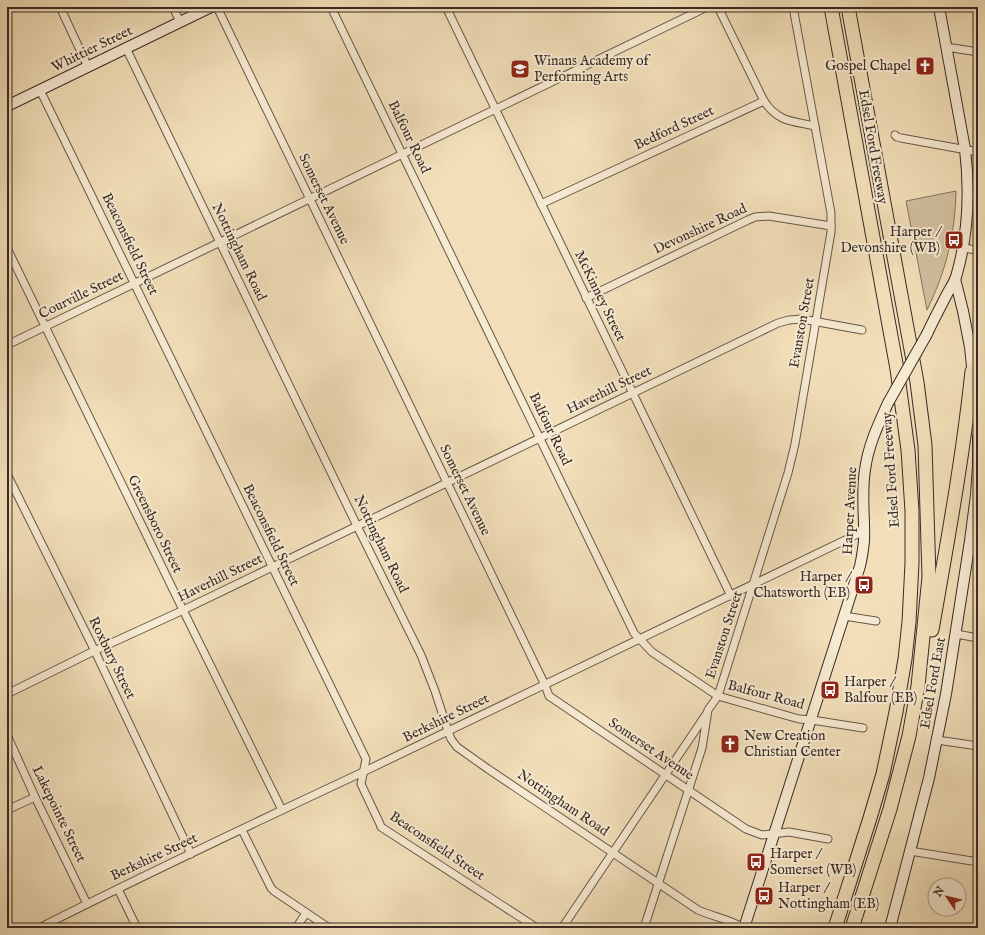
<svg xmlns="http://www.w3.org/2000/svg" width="985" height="935" font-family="'IM FELL English',serif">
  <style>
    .green { fill: #d2c0a0; stroke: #847562 }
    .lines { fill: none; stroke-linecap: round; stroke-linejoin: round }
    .street-casing { stroke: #66574a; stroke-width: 9 }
    .secondary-casing { stroke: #372a25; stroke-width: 12 }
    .highway-casing { stroke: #372a25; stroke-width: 15 }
    .street { stroke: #f7ead2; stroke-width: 7 }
    .secondary { stroke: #f7ead2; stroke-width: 10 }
    .highway { stroke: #f2dfb9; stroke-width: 13 }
    .secondary-bridge-casing { stroke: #372a25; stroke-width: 12; stroke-linecap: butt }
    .secondary-bridge { stroke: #f7ead2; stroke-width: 10 }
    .labels { text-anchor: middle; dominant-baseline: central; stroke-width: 4; stroke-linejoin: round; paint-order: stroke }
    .street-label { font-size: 14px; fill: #372a25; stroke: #f7ead2 }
    .poi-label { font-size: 14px; fill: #372a25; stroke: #f7ead2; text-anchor: start }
  </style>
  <rect width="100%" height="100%" fill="#f2dfb9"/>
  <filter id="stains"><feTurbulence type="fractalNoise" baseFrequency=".005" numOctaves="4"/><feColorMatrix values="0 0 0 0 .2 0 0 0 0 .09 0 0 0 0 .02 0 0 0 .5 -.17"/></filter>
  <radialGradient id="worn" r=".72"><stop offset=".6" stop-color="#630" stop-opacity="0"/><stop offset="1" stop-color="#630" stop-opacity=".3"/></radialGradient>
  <path class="green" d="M956,191C955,235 946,271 927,310L906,201Z"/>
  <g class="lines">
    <defs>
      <g id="street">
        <path d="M60,7L88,67"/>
        <path d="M173,7L180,22"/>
        <path d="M217,7L545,685L549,696L746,829L762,835L789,832L828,839"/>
        <path d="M331,7L634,633L652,652L718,696L799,719L812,720L863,728"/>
        <path d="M446,7L731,596"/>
        <path d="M718,7L764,101C778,122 792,121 815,126"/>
        <path d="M946,47L978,52"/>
        <path d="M126,48L357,526L421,655L435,691L448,731L451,739L457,747L488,769L698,910C714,917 729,919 744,928"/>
        <path d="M40,90L366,759L361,784L380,824L381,827L537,928"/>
        <path d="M895,135L897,137L901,138L978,152"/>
        <path d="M541,204L764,101"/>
        <path d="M7,248L183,610L282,810"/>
        <path d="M962,248L978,250"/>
        <path d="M586,298L748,220L755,217L769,216L831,226"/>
        <path d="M7,345L707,7"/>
        <path d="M970,347L978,348"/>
        <path d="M7,474L91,643L191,854"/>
        <path d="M844,616L876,621"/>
        <path d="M956,634L978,638"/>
        <path d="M7,694L94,651L177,613L778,323L789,320L802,319L862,330"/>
        <path d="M7,735L35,797L87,904"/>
        <path d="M937,740L978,746"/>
        <path d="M7,810L35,797"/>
        <path d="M242,830L271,888L274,891L329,928"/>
        <path d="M910,851L978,862"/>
        <path d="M118,889L137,928"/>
        <path d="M39,928C146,874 254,823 363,772L864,531"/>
        <path d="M296,928L306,913"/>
        <path d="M562,928L707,713"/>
        <path d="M644,928L702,748L708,710L718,696L788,473L795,444L831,232V213L793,7"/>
      </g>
      <g id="secondary">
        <path d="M7,106L211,7"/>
        <path d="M955,279L963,311L970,347L978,425"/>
        <path d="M927,334C933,321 940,308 946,296C949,290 954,283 956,277C968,236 970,191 965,149L939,7"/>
        <path d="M744,928L860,566C862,558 863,550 864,541C865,518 861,493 865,470C868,446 878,425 888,403"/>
        <path d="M890,928L929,778L946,694L970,541L976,495L978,465V437"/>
      </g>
      <g id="highway">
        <path d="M831,7L897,369L908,450L912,511V563L909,622L905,659L896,712L883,774L870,818L835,928"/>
        <path d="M848,7L917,382L925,445L929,577L918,686L909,736L890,809L852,928"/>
        <path d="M932,630C947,544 963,458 972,371"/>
      </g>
    </defs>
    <use href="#street" class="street-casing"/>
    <use href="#secondary" class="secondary-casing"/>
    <use href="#highway" class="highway-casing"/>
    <use href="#street" class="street"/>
    <use href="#secondary" class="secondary"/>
    <use href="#highway" class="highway"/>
    <defs>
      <path id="secondary-bridge" d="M888,403L927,334"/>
    </defs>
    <use href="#secondary-bridge" class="secondary-bridge-casing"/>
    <use href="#secondary-bridge" class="secondary-bridge"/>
  </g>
  <defs>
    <symbol id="church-square" viewBox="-11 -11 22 22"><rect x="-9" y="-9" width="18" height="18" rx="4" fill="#8f2418" stroke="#f7ead2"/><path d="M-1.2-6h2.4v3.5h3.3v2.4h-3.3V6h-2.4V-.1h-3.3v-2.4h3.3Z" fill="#fff"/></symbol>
    <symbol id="school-square" viewBox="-11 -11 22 22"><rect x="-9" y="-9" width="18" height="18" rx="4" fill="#8f2418" stroke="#f7ead2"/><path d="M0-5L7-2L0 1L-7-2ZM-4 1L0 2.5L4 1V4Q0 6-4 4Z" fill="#fff"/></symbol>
    <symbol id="bus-square" viewBox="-11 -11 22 22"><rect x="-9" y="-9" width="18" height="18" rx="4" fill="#8f2418" stroke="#f7ead2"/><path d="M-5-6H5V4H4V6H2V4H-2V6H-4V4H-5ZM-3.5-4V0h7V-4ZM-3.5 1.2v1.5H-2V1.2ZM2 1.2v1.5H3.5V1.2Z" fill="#fff"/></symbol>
  </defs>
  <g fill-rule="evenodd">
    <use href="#church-square" x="914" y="55" width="22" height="22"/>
    <use href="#school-square" x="509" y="58" width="22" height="22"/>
    <use href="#bus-square" x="943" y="229" width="22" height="22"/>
    <use href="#bus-square" x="853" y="574" width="22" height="22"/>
    <use href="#bus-square" x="819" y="679" width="22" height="22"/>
    <use href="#church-square" x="719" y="733" width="22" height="22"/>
    <use href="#bus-square" x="745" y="851" width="22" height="22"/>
    <use href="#bus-square" x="753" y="885" width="22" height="22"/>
  </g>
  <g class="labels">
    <g class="street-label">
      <text transform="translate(92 49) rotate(-26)">Whittier Street</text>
      <text transform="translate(674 128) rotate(-25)">Bedford Street</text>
      <text transform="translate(409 137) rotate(64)">Balfour Road</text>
      <text transform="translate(873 147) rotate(80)">Edsel Ford Freeway</text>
      <text transform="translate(324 199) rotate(64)">Somerset Avenue</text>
      <text transform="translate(700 229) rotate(-25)">Devonshire Road</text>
      <text transform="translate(130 244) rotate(64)">Beaconsfield Street</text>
      <text transform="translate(239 252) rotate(64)">Nottingham Road</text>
      <text transform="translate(81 295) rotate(-26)">Courville Street</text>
      <text transform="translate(600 296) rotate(64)">McKinney Street</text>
      <text transform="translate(802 323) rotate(-80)">Evanston Street</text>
      <text transform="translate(609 390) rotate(-26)">Haverhill Street</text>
      <text transform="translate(550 429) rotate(64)">Balfour Road</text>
      <text transform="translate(891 470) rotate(-94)">Edsel Ford Freeway</text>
      <text transform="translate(465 490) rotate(64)">Somerset Avenue</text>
      <text transform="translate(850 511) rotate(-87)">Harper Avenue</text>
      <text transform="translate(155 524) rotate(64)">Greensboro Street</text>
      <text transform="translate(271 535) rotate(64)">Beaconsfield Street</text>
      <text transform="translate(381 544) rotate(64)">Nottingham Road</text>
      <text transform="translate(220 578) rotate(-26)">Haverhill Street</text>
      <text transform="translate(724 635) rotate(-72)">Evanston Street</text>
      <text transform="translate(112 658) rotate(64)">Roxbury Street</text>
      <text transform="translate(933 683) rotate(-80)">Edsel Ford East</text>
      <text transform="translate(766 695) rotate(15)">Balfour Road</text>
      <text transform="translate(446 718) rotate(-26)">Berkshire Street</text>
      <text transform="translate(651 749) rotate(34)">Somerset Avenue</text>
      <text transform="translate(563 803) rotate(34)">Nottingham Road</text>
      <text transform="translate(59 814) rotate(64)">Lakepointe Street</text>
      <text transform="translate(437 846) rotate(34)">Beaconsfield Street</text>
      <text transform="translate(154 857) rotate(-25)">Berkshire Street</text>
    </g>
    <g class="poi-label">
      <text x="534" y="61">Winans Academy of<tspan x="534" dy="16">Performing Arts</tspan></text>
      <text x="911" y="66" text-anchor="end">Gospel Chapel</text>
      <text x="940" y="232" text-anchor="end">Harper /<tspan x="940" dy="16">Devonshire (WB)</tspan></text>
      <text x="850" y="577" text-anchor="end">Harper /<tspan x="850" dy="16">Chatsworth (EB)</tspan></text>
      <text x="844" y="682">Harper /<tspan x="844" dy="16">Balfour (EB)</tspan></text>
      <text x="744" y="736">New Creation<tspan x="744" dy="16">Christian Center</tspan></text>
      <text x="770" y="854">Harper /<tspan x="770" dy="16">Somerset (WB)</tspan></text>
      <text x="778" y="888">Harper /<tspan x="778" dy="16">Nottingham (EB)</tspan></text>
    </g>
  </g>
  <rect width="985" height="935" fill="none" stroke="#f2dfb9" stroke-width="24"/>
  <rect x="8" y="8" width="969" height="919" fill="none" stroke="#372a25" stroke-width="2"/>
  <rect x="12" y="12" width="961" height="911" fill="none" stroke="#372a25"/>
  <g transform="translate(947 897) rotate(305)"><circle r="19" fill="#f7ead2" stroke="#aa9d8d"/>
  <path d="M0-3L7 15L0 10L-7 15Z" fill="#8f2418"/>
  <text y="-6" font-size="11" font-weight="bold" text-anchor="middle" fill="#372a25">N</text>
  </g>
  <rect width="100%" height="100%" filter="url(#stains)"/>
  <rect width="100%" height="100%" fill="url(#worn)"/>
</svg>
